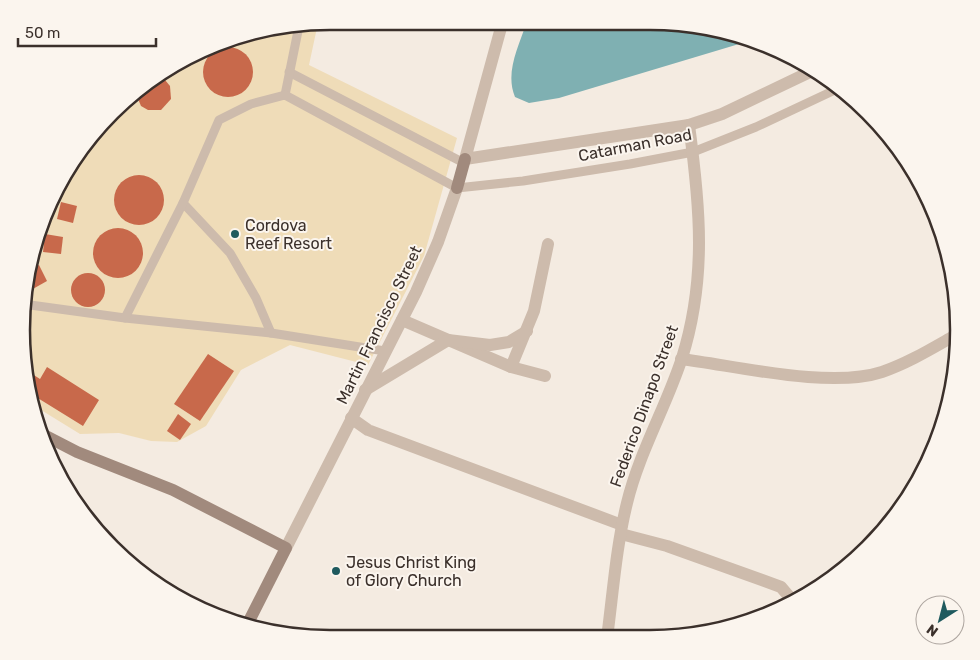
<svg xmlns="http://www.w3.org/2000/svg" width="980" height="660" font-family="Rubik,sans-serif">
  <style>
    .sand { fill: #efdcb8 }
    .water { fill: #7fb0b2 }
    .building { fill: #c8694b }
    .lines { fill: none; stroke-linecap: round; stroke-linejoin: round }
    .lane { stroke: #cdbbac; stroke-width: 9 }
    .street { stroke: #cdbbac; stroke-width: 12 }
    .secondary { stroke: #a18a7d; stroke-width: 12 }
    .poi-dot { fill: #1f5a5e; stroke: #fbf5ee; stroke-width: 2 }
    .labels { text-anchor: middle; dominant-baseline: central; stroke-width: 4; stroke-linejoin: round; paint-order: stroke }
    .street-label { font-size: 16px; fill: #3b302b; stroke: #fbf5ee }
    .poi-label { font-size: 16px; fill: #3b302b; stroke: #fbf5ee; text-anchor: start }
    .rim { fill: none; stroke: #3b302b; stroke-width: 2.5 }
  </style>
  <rect width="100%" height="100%" fill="#f4ebe1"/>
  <path class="sand" d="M318,23L309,65L457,138L424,256L368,365L290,345L241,370L206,426L177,442L151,441L119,433L80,434L33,405L27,391L22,310L45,212L85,142L158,73L231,38Z"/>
  <path class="water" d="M526,24L710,27L749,41L559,98L529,103L515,97C505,73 518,48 526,24Z"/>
  <g class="building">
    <circle cx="228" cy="72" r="25"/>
    <path d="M156,76L165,80L170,86L171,99L161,110H148L141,106L136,94Z"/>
    <circle cx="139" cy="200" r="25"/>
    <path d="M61,202L77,206L73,223L57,219Z"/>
    <circle cx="118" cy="253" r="25"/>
    <path d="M45,234L63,237L61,254L43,252Z"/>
    <path d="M39,265L47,281L31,290L28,285L32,268Z"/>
    <circle cx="88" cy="290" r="17"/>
    <path d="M208,354L234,371L200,421L174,404Z"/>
    <path d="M47,367L99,400L83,426L28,392L26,370L40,379Z"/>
    <path d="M178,414L191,424L180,440L167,431Z"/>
  </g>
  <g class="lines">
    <g class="lane">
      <path d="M289,72L464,163"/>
      <path d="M285,95L299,26"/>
      <path d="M183,203L230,253L256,298L271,333"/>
      <path d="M23,304L125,318L271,333L385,351"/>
      <path d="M125,318L183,203L219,120L251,104L285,95L457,188L523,181L630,164L693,152L756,127L837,89"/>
    </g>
    <g class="street">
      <path d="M502,24L465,159L689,125L722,114L812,71"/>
      <path d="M402,320L511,367L545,376"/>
      <path d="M681,359C737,366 830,389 882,372C908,363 931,349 954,336"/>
      <path d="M511,367L534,311L548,244"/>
      <path d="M365,390L448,340L490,345L509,342L527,331"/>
      <path d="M351,418L368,430L622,525"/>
      <path d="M621,534L667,546L762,580L781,587L792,600"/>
      <path d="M286,548L416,292L438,242L457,188"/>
      <path d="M607,638C613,593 616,547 627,503C639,453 666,407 682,358C707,278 700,206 689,125"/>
    </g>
    <g class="secondary">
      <path d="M457,188L465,159"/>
      <path d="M44,435L77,452L173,490L286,548L247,625"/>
    </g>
  </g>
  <g class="poi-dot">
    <circle cx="235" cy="234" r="5"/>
    <circle cx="336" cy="571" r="5"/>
  </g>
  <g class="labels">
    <g class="street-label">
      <text transform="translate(635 145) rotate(-11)">Catarman Road</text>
      <text transform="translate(379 325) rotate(-64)">Martin Francisco Street</text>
      <text transform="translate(644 406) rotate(-70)">Federico Dinapo Street</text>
    </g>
    <g class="poi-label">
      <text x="245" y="225">Cordova<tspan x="245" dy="18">Reef Resort</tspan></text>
      <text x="346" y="562">Jesus Christ King<tspan x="346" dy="18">of Glory Church</tspan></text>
    </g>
  </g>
  <path d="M0 0H980V660H0ZM330 30H650A300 300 0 0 1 950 330V330A300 300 0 0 1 650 630H330A300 300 0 0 1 30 330V330A300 300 0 0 1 330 30Z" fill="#fbf5ee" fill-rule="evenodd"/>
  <path class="rim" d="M330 30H650A300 300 0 0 1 950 330V330A300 300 0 0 1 650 630H330A300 300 0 0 1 30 330V330A300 300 0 0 1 330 30Z"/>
  <g transform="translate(940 620) rotate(216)"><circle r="24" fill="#fbf5ee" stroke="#aea6a0"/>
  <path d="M0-4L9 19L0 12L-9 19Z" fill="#1f5a5e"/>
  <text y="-8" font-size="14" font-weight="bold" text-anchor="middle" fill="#3b302b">N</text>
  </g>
  <path d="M18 38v8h138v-8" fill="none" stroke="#3b302b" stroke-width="2.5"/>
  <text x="25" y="38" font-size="15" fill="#3b302b" stroke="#fbf5ee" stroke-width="4" paint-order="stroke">50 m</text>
</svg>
